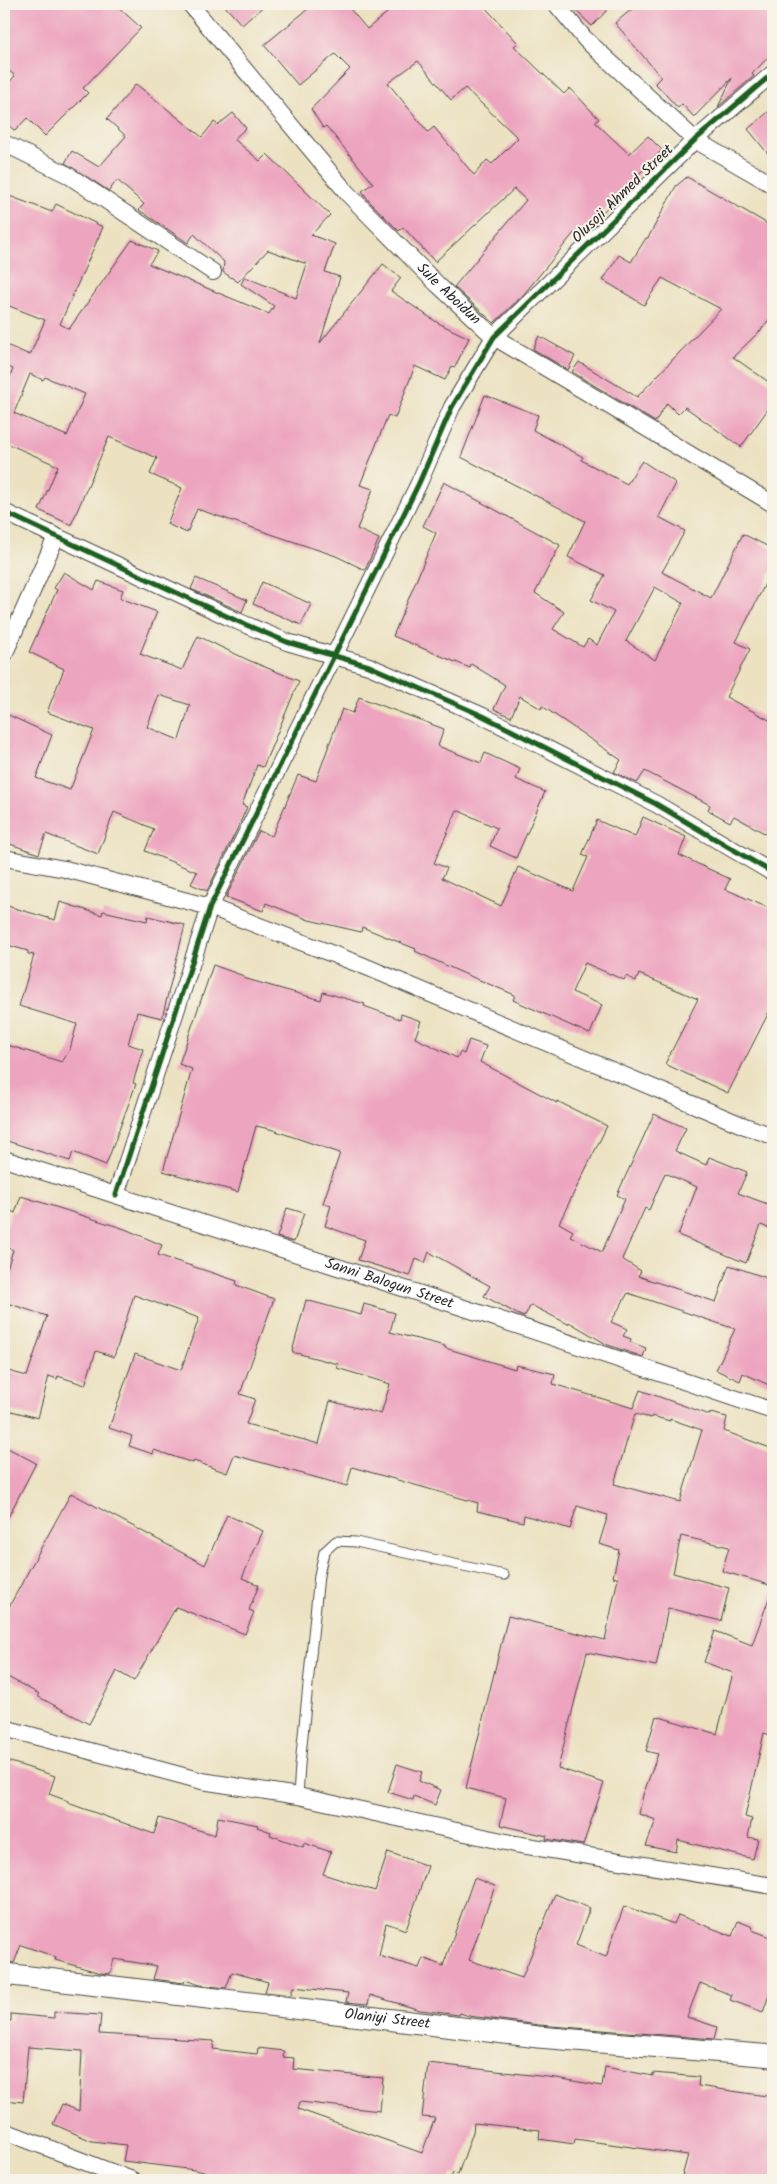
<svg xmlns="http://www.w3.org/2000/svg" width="777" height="2184" font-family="Kalam,sans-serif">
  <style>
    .building { fill: #eda4bf; fill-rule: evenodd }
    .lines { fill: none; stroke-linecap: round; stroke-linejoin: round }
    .service-casing { stroke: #484642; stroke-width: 11 }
    .minor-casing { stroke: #484642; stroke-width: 18 }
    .tertiary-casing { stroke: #484642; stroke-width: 23 }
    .service { stroke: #fff; stroke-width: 9 }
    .minor { stroke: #fff; stroke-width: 16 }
    .tertiary { stroke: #fff; stroke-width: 21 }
    .cycleway-casing { stroke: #f7f3e8; stroke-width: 8 }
    .cycleway { stroke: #1b5e20; stroke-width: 5 }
    .labels { text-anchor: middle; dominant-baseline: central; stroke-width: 4; stroke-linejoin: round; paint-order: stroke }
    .street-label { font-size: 15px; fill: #2b2b2b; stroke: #f7f3e8 }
  </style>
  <rect width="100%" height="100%" fill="#f7f3e8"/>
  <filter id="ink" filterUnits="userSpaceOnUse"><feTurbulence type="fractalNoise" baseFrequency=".02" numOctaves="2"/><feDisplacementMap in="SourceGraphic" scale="10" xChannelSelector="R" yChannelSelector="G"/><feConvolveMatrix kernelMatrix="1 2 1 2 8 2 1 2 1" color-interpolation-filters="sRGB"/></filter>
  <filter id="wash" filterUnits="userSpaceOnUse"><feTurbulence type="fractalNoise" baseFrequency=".0096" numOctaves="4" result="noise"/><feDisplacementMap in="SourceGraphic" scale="20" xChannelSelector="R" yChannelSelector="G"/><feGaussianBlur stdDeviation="1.12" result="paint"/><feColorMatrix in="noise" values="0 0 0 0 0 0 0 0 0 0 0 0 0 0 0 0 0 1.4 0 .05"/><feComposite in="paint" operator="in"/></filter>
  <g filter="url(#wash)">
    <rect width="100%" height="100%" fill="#ece2c2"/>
    <g id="blocks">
      <g class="building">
        <path d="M4,4H115L141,28L83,88L88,93L45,136L27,118L15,131L4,121V88L15,76L4,66Z"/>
        <path d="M223,4H266L242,25Z"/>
        <path d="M314,4H346L367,29L398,4H482L518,43L514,46L564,94L570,88L599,119L595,122L629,154L648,136L662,150L579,237L574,233L524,294L494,323L454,287L526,200L514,189L435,262L403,227L399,231L369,201L362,191L373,183L326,126L323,128L311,109L350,69L335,54L298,85L264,45ZM418,61L451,100L465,88L518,138L492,164L487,160L474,175L434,127L428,132L388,83Z"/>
        <path d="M569,4H613L592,26Z"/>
        <path d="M638,4H773V52L752,74L754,76L718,107L732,78L694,117L682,104L678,108L655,83L661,77L615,23Z"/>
        <path d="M136,84L202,137L214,122L218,125L233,113L246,128L234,139L260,161L267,154L330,215L311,235L335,244L325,272L340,277L320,343L383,264L401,278L391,291L438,323L469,338L455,367L452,366L445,380L415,366L395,418L388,415L360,485L373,489L357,529L379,539L365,570L336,556L197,509L187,533L167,524L182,488L150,474L157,458L109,437L71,525L39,510L58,466L4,442V390L13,369L4,365V344L30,355L45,320L4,304V194L52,212L56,204L103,227L60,324L69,329L132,240L158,251L149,264L269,314L274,306L241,284L245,277L296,298L307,264L268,250L238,282L223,272L224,262L194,234L188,243L139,210L144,204L117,180L109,191L65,163L72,151L99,167L126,136L107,119ZM30,374L43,380L45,377L85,394L67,436L14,413Z"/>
        <path d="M773,108V160L748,129Z"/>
        <path d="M687,177L773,227V314L761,330L733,357L773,385V402L741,447L685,407L678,414L667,403L655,422L572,372L579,362L637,397L721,309L662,278L644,305L603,280L619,255L631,262L646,238H648L676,186Z"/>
        <path d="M539,336L575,356L568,370L533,349Z"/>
        <path d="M485,395L538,415L533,430L583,457L581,460L627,484L642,461L676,483L659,517L685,531L662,572L711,598L743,534L773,549V568L736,642L750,649L726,697L773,722V838L734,816L730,822L708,810L710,805L645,771L637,783L614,772L621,760L542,706L541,709L520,696L511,717L494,709L505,685L471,664L470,668L393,636L436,533L423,526L444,482L560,545L535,593L564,612L553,629L583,647L588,639L597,645L614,612L591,600L605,575L568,557L585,521L461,457ZM655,587L683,603L655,660L626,641Z"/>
        <path d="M64,572L94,590L98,581L123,590L120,598L157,612L140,654L182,670L198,636L248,660L299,681L263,767L257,765L242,805L247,807L240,823L207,891L191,884L197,872L145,851L154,829L114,812L98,854L46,834L39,854L4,842V713L52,735L36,778L70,790L94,730L47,712L64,669L29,652L57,590L54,588ZM159,695L190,705L179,740L147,727Z"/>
        <path d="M196,578L247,600L242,612L191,589Z"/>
        <path d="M262,582L311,604L301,625L253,604Z"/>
        <path d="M359,697L444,729L438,746L481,763L485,753L520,769L516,779L545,792L516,858L490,846L497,828L457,810L434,863L447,868L442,878L501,906L518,867L573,891L588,857L582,855L597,820L635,837L643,817L686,837L679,855L730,879L725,889L773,910V1004L728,1093L665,1064L698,999L639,974L636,981L626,976L624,980L585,963L572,992L602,1005L590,1034L513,1000L515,995L458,971L415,951L416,949L362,927L361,932L309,920L266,903L263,911L226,897L259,831L272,836L298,775L316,781L342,709L353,713Z"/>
        <path d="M60,902L102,915L103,911L147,921L148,916L185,925L162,1018L137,1012L128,1044L143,1049L133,1083L136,1084L106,1165L73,1152L70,1161L4,1140V1044L62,1062L70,1049L77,1024L19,1006L34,955L28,954V951L4,944V905L55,920Z"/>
        <path d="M213,965L244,976L243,978L321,1000L323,992L365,1004L364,1006L400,1019L401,1014L421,1021L415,1038L457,1058L460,1052L464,1054L469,1040L486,1046L480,1062L557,1103V1101L607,1126L559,1223L573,1231L570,1236L602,1252L625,1199L617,1195L654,1114L686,1128L675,1151L706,1165L709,1157L747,1172L738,1193L773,1206V1230L761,1225L746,1263L678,1235L697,1187L665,1173L649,1210L645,1208L622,1259L641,1271L638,1276L716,1302L729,1265L773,1280V1387L743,1373L740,1381L716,1370L735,1329L628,1293L611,1322L627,1329L623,1336L631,1339L630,1342L646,1348L643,1357L608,1345L569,1322L568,1324L531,1305L524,1317L519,1315L484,1296L490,1286L429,1252L425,1263L416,1259L410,1276L358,1260L365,1240L325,1226L331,1205L323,1203L340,1153L270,1129L256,1126L238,1192L163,1171L192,1069L179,1064Z"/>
        <path d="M21,1196L125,1229L162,1245L158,1255L237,1281L236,1285L274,1299L240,1394L255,1399L246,1424L319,1444L330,1401L381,1414L390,1384L337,1368L338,1364L292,1352L306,1300L361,1315L364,1304L395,1313L390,1332L445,1346V1348L515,1369L516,1365L555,1374L553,1384L633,1408L640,1390L710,1415V1413L727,1417L724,1431L773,1449V1586L722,1571L729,1547L681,1536L673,1573L729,1588L721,1621L668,1608L656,1666L587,1652L558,1768L604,1783L583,1845L546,1839L547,1836L500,1825L506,1798L466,1788L508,1616L605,1640L618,1578L613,1577L619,1550L599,1544L608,1515L577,1506L570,1529L524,1515L523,1522L477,1511L478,1503L352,1467L347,1486L234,1455L227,1473L194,1461L193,1463L154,1450L153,1454L129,1446L132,1436L109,1428L135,1354L181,1370L199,1318L134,1295L114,1357L96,1351L85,1385L58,1376L57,1379L49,1376L38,1418L4,1409V1370L27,1376L47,1316L4,1302V1278L13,1250L4,1246V1234L11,1211L15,1213ZM635,1414L651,1418L652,1416L670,1421V1419L702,1430L680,1502L614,1484Z"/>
        <path d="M287,1208L304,1213L294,1242L277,1237Z"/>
        <path d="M4,1446L36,1463L4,1525Z"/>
        <path d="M71,1493L205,1565L227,1515L263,1531L242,1578L259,1585L249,1610L254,1612L245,1634L176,1607L134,1681L117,1671L89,1724L37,1696L39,1694L4,1675V1616Z"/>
        <path d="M771,1593H773V1674L768,1692L773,1693V1736L764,1733L745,1817L752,1819L748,1837L758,1839L753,1859L678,1840L676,1852L646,1846L656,1820L639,1814L643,1795L658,1754L646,1751L656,1716L717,1734L733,1673L704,1662L715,1631L752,1645Z"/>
        <path d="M4,1760L55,1776L49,1794L68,1801V1803L154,1834L159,1818L215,1835L218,1817L258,1825L257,1827L271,1832L270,1835L303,1847L304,1843L331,1852L323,1874L375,1891L388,1852L428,1866L406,1930L386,1923L379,1956L419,1968L423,1958L443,1966L474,1878L495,1886L469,1960L522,1978L555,1894L590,1908L576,1945L606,1957L624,1906L674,1924L678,1915L732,1936L738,1921L753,1927L752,1930L773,1938V1984L763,2012L730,2000L732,1995L700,1983L687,2017L717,2027L714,2039L539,2025L469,2016L460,2013L459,2015L420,2010L370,1995L368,2004L346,2002L348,1993L293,1987L291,1995L265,1992L268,1982L232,1972L226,1988L200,1985L185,1980L184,1983L153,1979L157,1966L114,1959L110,1974L101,1973L55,1960L56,1957L21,1945L14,1963L4,1962Z"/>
        <path d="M397,1764L422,1772L419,1781L441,1790L435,1805L414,1796L413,1800L388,1792Z"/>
        <path d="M54,2012L101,2015L99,2034L214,2041L213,2049L257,2054L258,2048L284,2051L283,2057L294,2058L293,2069L383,2078L380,2111L300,2102L298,2109L422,2153L435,2118L422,2117L428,2063L556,2078L602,2086L605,2067L653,2076V2073L699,2077L698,2086L773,2097V2180H681L688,2155L575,2139L574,2144L539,2139L540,2130L474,2123L473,2132L458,2174L453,2173L450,2180H239L195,2170L123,2161L126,2145L92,2141L53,2124L62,2104L79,2111L82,2051L28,2047L23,2102L4,2100V2020L11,2021V2014L54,2018Z"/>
      </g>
    </g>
  </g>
  <g filter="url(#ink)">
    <use href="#blocks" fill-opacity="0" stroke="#484642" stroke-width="1"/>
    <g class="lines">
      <defs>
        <path id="service" d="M298,1796L300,1765L319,1575L324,1552L336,1541L356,1542L504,1575"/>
        <g id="minor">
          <path id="s1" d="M190,4L348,194L437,284L494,337L773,504"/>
          <path d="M556,4L585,39L695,140L773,185"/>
          <path d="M4,143L68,175L213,272"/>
          <path d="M4,512L237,621L287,642L369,666L483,716L656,804L773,873"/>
          <path d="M4,655L56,537"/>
          <path d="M4,858L65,869L210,907L364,966L742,1125L773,1136"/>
          <path id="s2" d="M4,1159L492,1317L773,1411"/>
          <path d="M116,1195L210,907L369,585L419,483L452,407L494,337L695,140L773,73"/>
          <path d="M4,1728L202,1781L298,1796L515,1844L773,1886"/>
          <path d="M4,2131L132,2180"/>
        </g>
        <g id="tertiary">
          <path id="s3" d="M4,1974L538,2037L773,2056"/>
        </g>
      </defs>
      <use href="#service" class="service-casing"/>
      <use href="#minor" class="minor-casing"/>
      <use href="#tertiary" class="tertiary-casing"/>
      <use href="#service" class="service"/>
      <use href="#minor" class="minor"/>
      <use href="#tertiary" class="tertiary"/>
      <defs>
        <g id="cycleway">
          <path d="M4,512L237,621L287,642L369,666L483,716L656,804L773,873"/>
          <path d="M116,1195L210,907L369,585L419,483L452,407L494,337L695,140L773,73"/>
        </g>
      </defs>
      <use href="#cycleway" class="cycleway-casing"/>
      <use href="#cycleway" class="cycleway"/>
    </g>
  </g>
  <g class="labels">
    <g class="street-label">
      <text transform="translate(623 194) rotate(-44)">Olusoji Ahmed Street</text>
      <text stroke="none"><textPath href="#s1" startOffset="389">Sule Aboidun</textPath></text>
      <text stroke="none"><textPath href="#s2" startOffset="405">Sanni Balogun Street</textPath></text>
      <text stroke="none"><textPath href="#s3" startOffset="386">Olaniyi Street</textPath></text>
    </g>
  </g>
  <rect width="777" height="2184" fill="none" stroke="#f7f3e8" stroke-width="20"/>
</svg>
